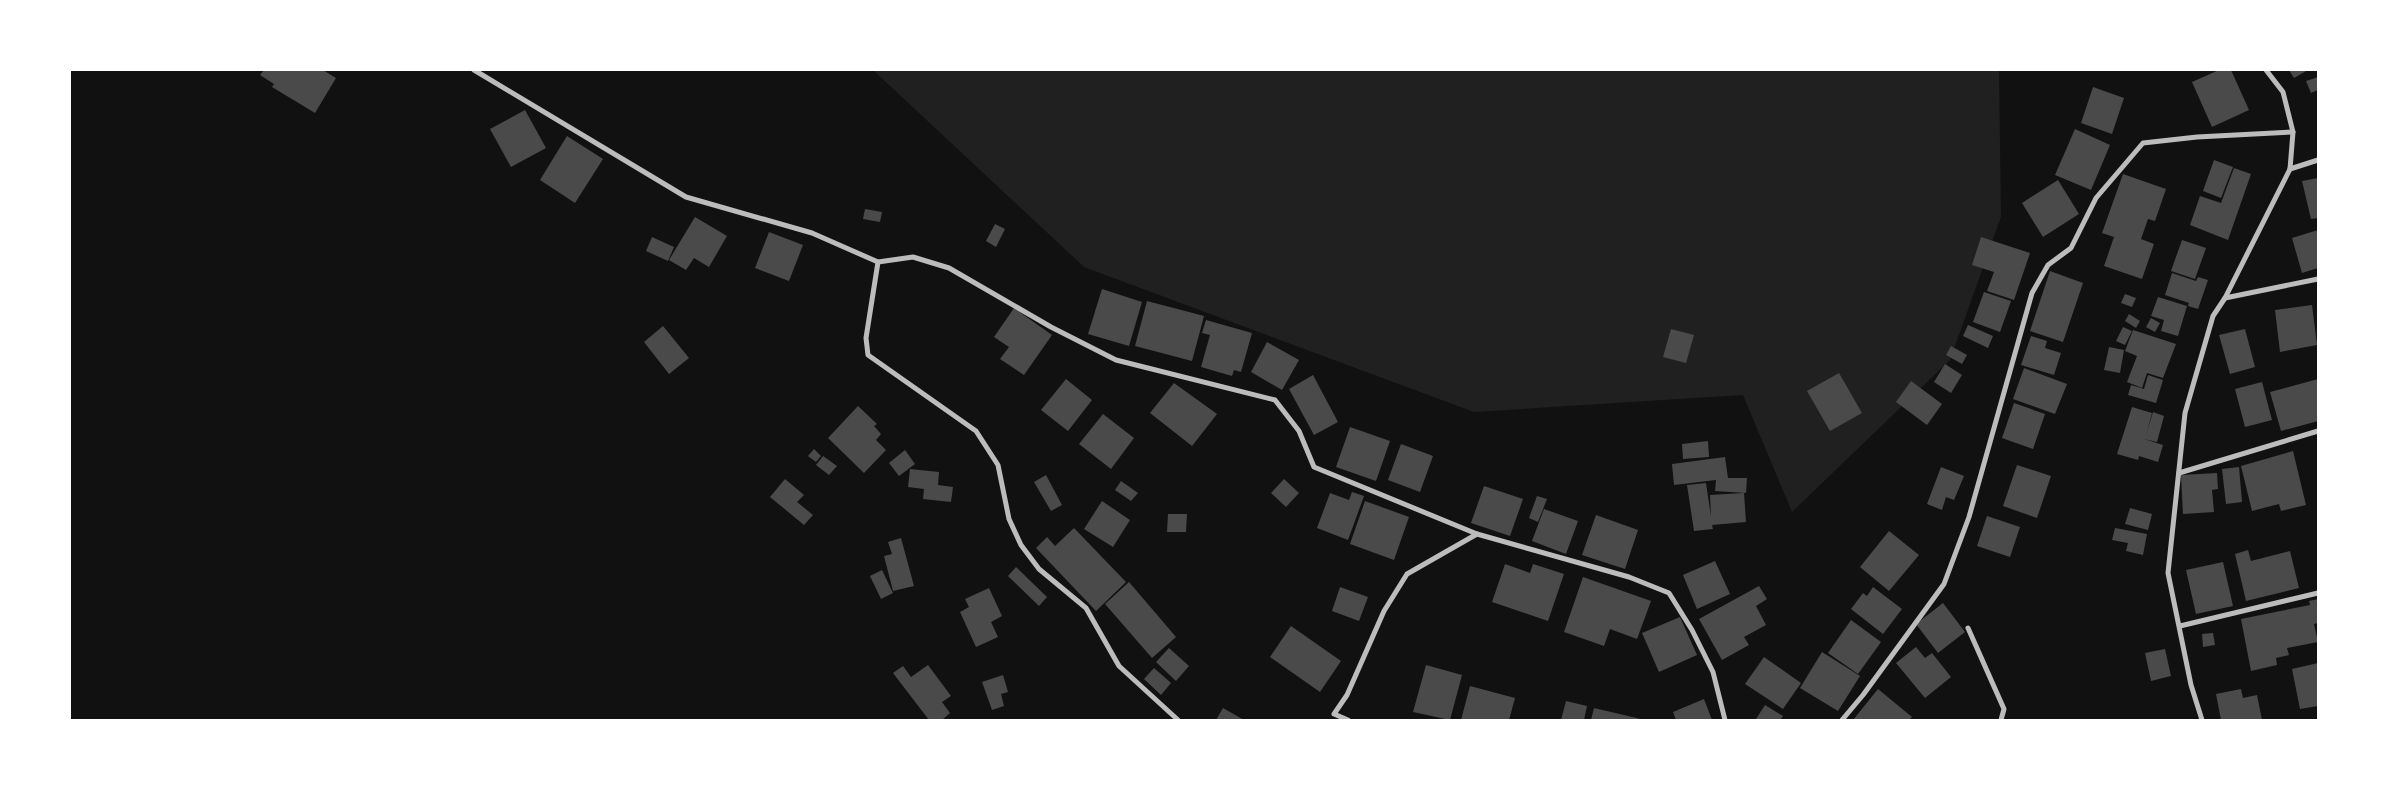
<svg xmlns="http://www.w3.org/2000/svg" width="2388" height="790" font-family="'Sofia Sans Condensed',sans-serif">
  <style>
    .green { fill: #202020 }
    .building { fill: #4a4a4a }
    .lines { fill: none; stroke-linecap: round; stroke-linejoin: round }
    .minor { stroke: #bcbcbc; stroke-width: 5 }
  </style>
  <rect width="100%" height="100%" fill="#111"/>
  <path class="green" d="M873,70H1999L2001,217L1950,360L1792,512L1743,395L1474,412L1084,267Z"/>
  <g class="building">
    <path d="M264,70H323L336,78L315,113L272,87L274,84L260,75Z"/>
    <path d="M2219,70H2231L2249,110L2212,127L2192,82Z"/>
    <path d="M2289,70H2308L2294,78Z"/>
    <path d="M2318,77V90L2311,93L2306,81Z"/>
    <path d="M2093,87L2124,98L2112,134L2081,123Z"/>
    <path d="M525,110L546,148L511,167L490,129Z"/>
    <path d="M2075,129L2110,145L2091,190L2055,175Z"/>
    <path d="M567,136L603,159L575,203L540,180Z"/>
    <path d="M2214,160L2233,167L2221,198L2203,191Z"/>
    <path d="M2234,168L2251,174L2228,240L2190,225L2200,196L2221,203Z"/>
    <path d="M2123,174L2166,189L2155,221L2148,219L2141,239L2154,244L2142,279L2104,266L2114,237L2102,233Z"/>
    <path d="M2318,178V218L2311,219L2302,181Z"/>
    <path d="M2058,180L2079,214L2043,237L2022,203Z"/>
    <path d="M865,209L882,212L880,222L863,219Z"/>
    <path d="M695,217L727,236L709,267L694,258L686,270L669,260Z"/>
    <path d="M995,224L1005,229L996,247L986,241Z"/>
    <path d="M2318,230V268L2302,273L2292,238Z"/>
    <path d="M769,232L803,245L789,281L755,268Z"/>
    <path d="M652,237L674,247L668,261L646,251Z"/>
    <path d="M1981,237L2030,253L2014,300L1987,291L1994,272L1972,265Z"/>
    <path d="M2182,240L2206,248L2195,279L2171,271Z"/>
    <path d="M2050,271L2083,283L2063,342L2030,331Z"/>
    <path d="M2172,273L2196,281L2198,277L2208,280L2198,309L2188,306L2189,303L2165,295Z"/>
    <path d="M1102,289L1142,302L1129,346L1088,334Z"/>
    <path d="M1984,292L2011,301L2000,332L1973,322Z"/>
    <path d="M2125,294L2136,298L2132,307L2121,303Z"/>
    <path d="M2158,297L2187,306L2178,336L2161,331L2164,320L2151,316Z"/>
    <path d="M1147,301L1204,316L1192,361L1135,346Z"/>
    <path d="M2312,305L2317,345L2280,352L2275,310Z"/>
    <path d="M1014,308L1052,335L1024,375L1000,359L1009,347L994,337Z"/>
    <path d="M2129,314L2140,321L2136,328L2125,321Z"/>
    <path d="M2151,318L2160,323L2155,332L2146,327Z"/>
    <path d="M1206,320L1252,333L1241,372L1234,370L1232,376L1201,367L1210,335L1202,333Z"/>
    <path d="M1968,325L1993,336L1988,348L1963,336Z"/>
    <path d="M663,326L689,358L669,374L644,342Z"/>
    <path d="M2123,327L2132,331L2125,345L2116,341Z"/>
    <path d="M1671,329L1694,335L1686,363L1663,357Z"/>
    <path d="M2245,329L2255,367L2230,374L2219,335Z"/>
    <path d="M2133,330L2176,344L2163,378L2147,373L2142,388L2127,382L2137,356L2125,351Z"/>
    <path d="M2031,336L2047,341L2045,348L2061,353L2054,375L2021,365Z"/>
    <path d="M1267,342L1299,360L1282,390L1251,372Z"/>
    <path d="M1951,346L1967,355L1962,364L1946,355Z"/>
    <path d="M2109,347L2124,350L2120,373L2104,370Z"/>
    <path d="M1945,364L1962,375L1951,393L1934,382Z"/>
    <path d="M2024,368L2067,384L2055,414L2013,399Z"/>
    <path d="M1839,373L1862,413L1830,431L1807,391Z"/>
    <path d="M1313,375L1338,422L1314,435L1289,389Z"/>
    <path d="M2148,375L2163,380L2156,403L2128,395L2131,385L2144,389Z"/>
    <path d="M1066,379L1092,400L1068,431L1041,410Z"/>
    <path d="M2318,379V421L2281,431L2270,392Z"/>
    <path d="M1911,381L1942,404L1927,425L1896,402Z"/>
    <path d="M2262,382L2272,420L2245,427L2235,389Z"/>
    <path d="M1174,383L1217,414L1192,446L1150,413Z"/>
    <path d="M2014,403L2045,414L2033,449L2002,438Z"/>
    <path d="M858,406L877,424L874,426L881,434L876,440L886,450L864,473L828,438Z"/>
    <path d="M2132,407L2152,413L2146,435L2153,412L2164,416L2157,442L2144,439L2163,445L2158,462L2139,456L2138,460L2117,454Z"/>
    <path d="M1103,414L1134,438L1111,469L1079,444Z"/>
    <path d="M1350,427L1390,441L1376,481L1336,467Z"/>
    <path d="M1708,441L1709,457L1683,459L1682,444Z"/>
    <path d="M1401,444L1433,456L1420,492L1388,480Z"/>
    <path d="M814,449L821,456L816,462L808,456Z"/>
    <path d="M905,450L915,464L899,476L889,463Z"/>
    <path d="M2293,451L2306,505L2281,511L2279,504L2252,511L2241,466Z"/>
    <path d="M823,456L837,466L829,475L816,465Z"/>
    <path d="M1725,457L1728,478H1747L1746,493L1715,491L1716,480L1674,485L1672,464Z"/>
    <path d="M2017,465L2051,476L2037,518L2003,506Z"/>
    <path d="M1941,467L1964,476L1954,500L1946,497L1942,510L1927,504Z"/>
    <path d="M2239,467L2242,502L2226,504L2222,469Z"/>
    <path d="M910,469L939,472L938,485L953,487L951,502L923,499L924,489L908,487Z"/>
    <path d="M2217,473L2218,489L2212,490L2214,512L2183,514L2181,475Z"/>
    <path d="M1046,475L1062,505L1051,511L1034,482Z"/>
    <path d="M785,479L804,495L797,502L813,515L804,525L770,497Z"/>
    <path d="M1284,479L1299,493L1286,507L1271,493Z"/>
    <path d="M1121,481L1138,493L1131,501L1115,490Z"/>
    <path d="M1706,483L1711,517L1710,495L1744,493L1746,522L1712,525L1713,529L1694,531L1687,485Z"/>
    <path d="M1484,486L1523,499L1510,536L1471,523Z"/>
    <path d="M1352,492L1364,496L1348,540L1317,528L1330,493L1349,500Z"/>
    <path d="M1537,496L1547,499L1538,522L1529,518Z"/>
    <path d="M1102,501L1130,520L1113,547L1084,529Z"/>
    <path d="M1365,501L1409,517L1394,560L1350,544Z"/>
    <path d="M2130,508L2152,514L2148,530L2125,524Z"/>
    <path d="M1544,509L1578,521L1566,554L1532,541Z"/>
    <path d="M1168,514H1187L1186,532H1167Z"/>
    <path d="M1596,515L1638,530L1625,569L1582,555Z"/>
    <path d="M1987,516L2020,527L2010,557L1977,546Z"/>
    <path d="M1074,528L1126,582L1096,611L1036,548L1047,537L1055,546Z"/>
    <path d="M2115,528L2147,534L2143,555L2126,551L2128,543L2112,540Z"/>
    <path d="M1889,531L1919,555L1889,591L1860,567Z"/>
    <path d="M901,538L914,586L893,591L884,556L892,554L888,542Z"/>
    <path d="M2248,550L2251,561L2290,551L2299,588L2246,601L2235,554Z"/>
    <path d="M1715,561L1730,594L1697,609L1683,575Z"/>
    <path d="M2223,562L2233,606L2196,614L2186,570Z"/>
    <path d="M1505,564L1530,573L1533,564L1564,574L1548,621L1492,602Z"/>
    <path d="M1016,567L1047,597L1039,606L1008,576Z"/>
    <path d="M882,570L893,593L881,599L870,576Z"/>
    <path d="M1583,577L1651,601L1637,639L1610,629L1604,646L1564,632Z"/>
    <path d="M1129,582L1176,637L1152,658L1105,604Z"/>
    <path d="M1759,586L1767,599L1756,606L1766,625L1744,637L1749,645L1722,660L1699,619Z"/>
    <path d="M1340,587L1368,597L1359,621L1332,611Z"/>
    <path d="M1873,587L1902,609L1883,634L1851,609L1863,593L1867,596Z"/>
    <path d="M989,588L1002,616L991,622L998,637L976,647L960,612L969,607L965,599Z"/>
    <path d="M2318,599V623L2314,624L2318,642L2287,648L2289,655L2276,658L2277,665L2251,671L2241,619L2310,605L2309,601Z"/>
    <path d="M1943,603L1965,632L1938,653L1916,624Z"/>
    <path d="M1680,617L1697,655L1659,672L1642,633Z"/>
    <path d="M1851,620L1881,642L1858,674L1828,653Z"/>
    <path d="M1291,626L1341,661L1320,692L1270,657Z"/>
    <path d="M2213,633L2215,645L2203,647L2202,634Z"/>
    <path d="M1916,647L1925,658L1932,653L1951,677L1925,698L1896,663Z"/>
    <path d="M1169,648L1189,666L1176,681L1156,662Z"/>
    <path d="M2165,649L2171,676L2151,681L2145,653Z"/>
    <path d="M1822,652L1860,676L1838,711L1800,688Z"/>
    <path d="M1764,657L1801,683L1783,709L1745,684Z"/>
    <path d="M2318,663V706L2300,709L2292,669Z"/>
    <path d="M928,665L951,696L942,702L950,713L942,720H929L893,673L903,666L911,677Z"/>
    <path d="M1426,665L1462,675L1450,720L1413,712Z"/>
    <path d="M1154,668L1171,683L1161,695L1144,679Z"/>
    <path d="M1003,675L1008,692L1001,694L1004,706L992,710L982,682Z"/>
    <path d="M1470,686L1515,698L1509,720H1461Z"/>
    <path d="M1878,689L1912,717L1909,720H1853Z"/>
    <path d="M2241,689L2243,698L2257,695L2262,720H2221L2216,694Z"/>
    <path d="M1704,699L1712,720H1676L1673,712Z"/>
    <path d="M1566,701L1587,706L1584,720H1561Z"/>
    <path d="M1765,705L1783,716L1780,720L1756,719Z"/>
    <path d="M1223,708L1244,720H1216Z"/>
    <path d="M1594,708L1641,719V720H1591Z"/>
  </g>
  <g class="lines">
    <g class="minor">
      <path d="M474,70L686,197L812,233L878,262L913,257L949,268L1051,327L1116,360L1275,400L1299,431L1314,467L1477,534L1629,577L1669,593L1692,630L1713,672L1725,720"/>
      <path d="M2290,169L2318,160"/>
      <path d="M878,262L866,338L868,355L976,431L998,465L1009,519L1021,545L1039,569L1086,608L1119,666L1178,720"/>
      <path d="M2225,298L2318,279"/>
      <path d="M2179,473L2318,431"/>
      <path d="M2180,626L2318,593"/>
      <path d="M1968,628L2004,709L2001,720"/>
      <path d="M1348,720L1334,714L1347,695L1384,611L1407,574L1477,534"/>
      <path d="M1842,720L1863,695L1944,584L1969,517L2032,293L2048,265L2071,248L2096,198L2143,143L2197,137L2293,132"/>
      <path d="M2202,720L2191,685L2168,573L2185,413L2213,316L2225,298L2290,169L2293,132L2283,92L2266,70"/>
    </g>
  </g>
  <rect width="2388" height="790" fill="none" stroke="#ffffff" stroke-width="142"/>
</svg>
